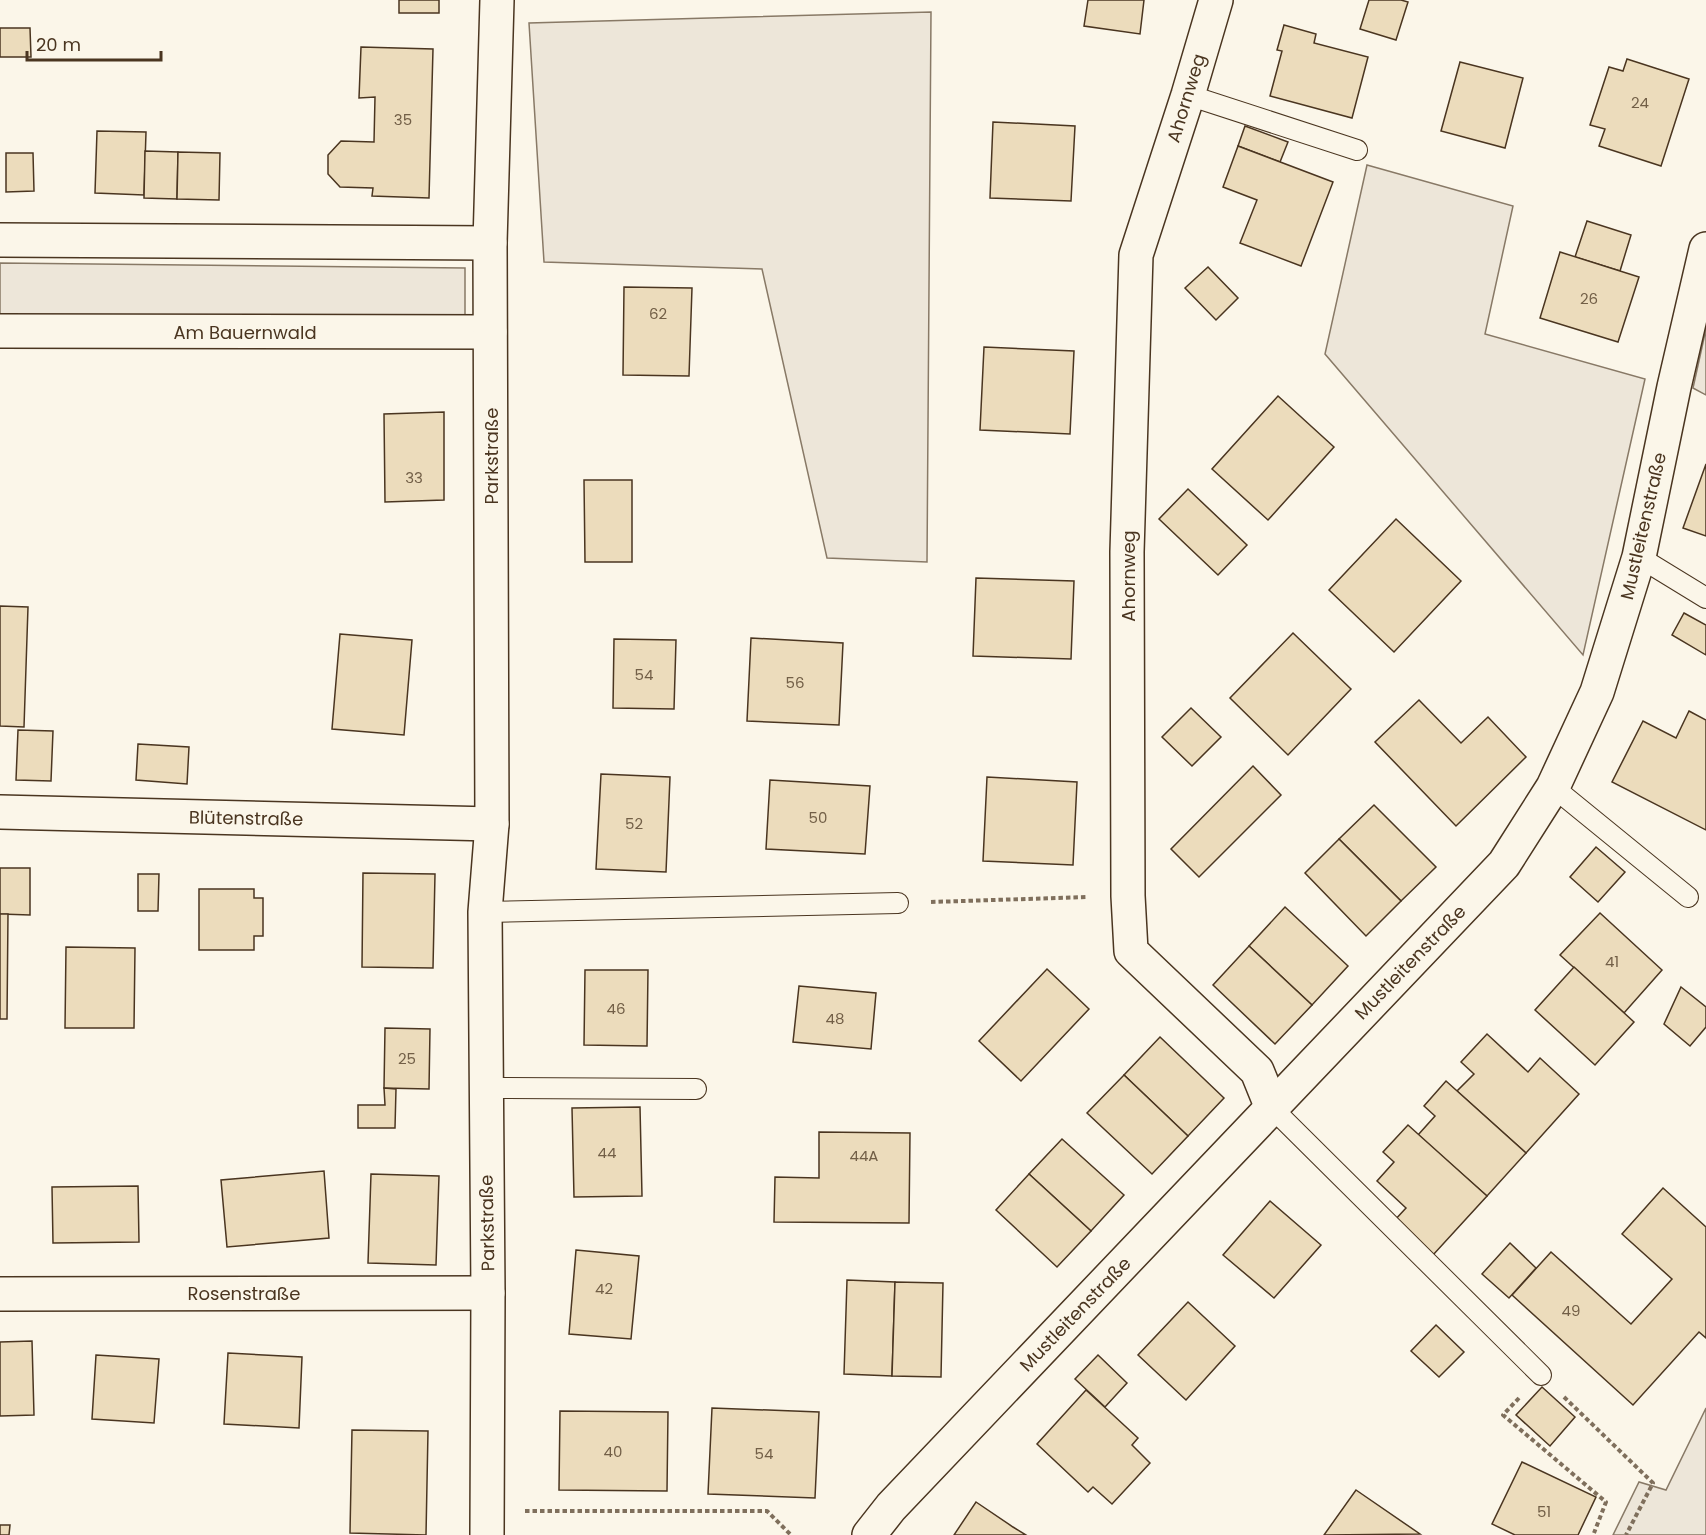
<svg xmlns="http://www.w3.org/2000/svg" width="1706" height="1535" font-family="Poppins,sans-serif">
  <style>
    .green { fill: #ede6d9; stroke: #887966; stroke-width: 1.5 }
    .building { fill: #ecdcbc; stroke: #4a3520; stroke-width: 1.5 }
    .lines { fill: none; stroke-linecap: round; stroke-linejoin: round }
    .service-casing { stroke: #4a3520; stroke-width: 22 }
    .minor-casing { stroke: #4a3520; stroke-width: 36 }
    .path { stroke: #7f6f5c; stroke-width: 4; stroke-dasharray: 4.5 3; stroke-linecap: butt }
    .service { stroke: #fbf6e9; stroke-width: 20 }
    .minor { stroke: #fbf6e9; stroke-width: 33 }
    .labels { text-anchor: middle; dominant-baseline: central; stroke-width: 4.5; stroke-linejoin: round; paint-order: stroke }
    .number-label { font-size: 15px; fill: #725f47 }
    .street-label { font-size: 18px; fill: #4a3520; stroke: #fbf6e9 }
  </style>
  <rect width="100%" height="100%" fill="#fbf6e9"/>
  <g class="green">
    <path d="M931,12L927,562L827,558L762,269L544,262L529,23Z"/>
    <path d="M1367,165L1513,206L1485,334L1645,379L1583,655L1325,354Z"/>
    <path d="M0,263L465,268V323L0,322Z"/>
    <path d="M1706,329V395L1693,388Z"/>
    <path d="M1706,1408V1535H1613L1639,1482L1666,1490Z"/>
  </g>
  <g class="building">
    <rect x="399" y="0" width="40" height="13"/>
    <path d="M1088,0H1144L1140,34L1084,26Z"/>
    <path d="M1369,0H1401L1408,2L1396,40L1360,29Z"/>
    <path d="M1284,25L1316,34L1314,43L1368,57L1352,118L1270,96L1282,51L1277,50Z"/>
    <path d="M0,28H30L31,57H0Z"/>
    <path d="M361,47L433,49L429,198L372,196L373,188L340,187L328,174V155L341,141L374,142L375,97L359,98Z"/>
    <path d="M1627,59L1689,79L1661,166L1599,146L1605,129L1590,125L1609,67L1623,71Z"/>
    <path d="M1460,62L1523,78L1505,148L1441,131Z"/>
    <path d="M993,122L1075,126L1071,201L990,198Z"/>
    <path d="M1245,126L1288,142L1280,162L1238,146Z"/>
    <path d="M97,131L146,132L144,195L95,193Z"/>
    <path d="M1238,146L1333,182L1301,266L1240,243L1257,200L1223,187Z"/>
    <path d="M145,151L178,152L177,199L144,198Z"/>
    <path d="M178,152L220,153L219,200L177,199Z"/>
    <path d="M6,153H33L34,191L6,192Z"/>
    <path d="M1587,221L1631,235L1620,271L1575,257Z"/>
    <path d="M1560,252L1639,277L1618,342L1540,318Z"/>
    <path d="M1208,267L1238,298L1216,320L1185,288Z"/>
    <path d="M624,287L692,288L689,376L623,375Z"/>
    <path d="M984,347L1074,351L1070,434L980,430Z"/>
    <path d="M1278,396L1334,447L1268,520L1212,469Z"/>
    <path d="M444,412V500L385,502L384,414Z"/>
    <path d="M1706,464V536L1683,528Z"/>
    <path d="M584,480H632V562H585Z"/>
    <path d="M1188,489L1247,545L1218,575L1159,519Z"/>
    <path d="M1396,519L1461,581L1394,652L1329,590Z"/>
    <path d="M976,578L1074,581L1071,659L973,656Z"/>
    <path d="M0,606L28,607L24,727L0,726Z"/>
    <path d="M1684,613L1706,625V655L1672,635Z"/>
    <path d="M1293,633L1351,689L1288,755L1230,698Z"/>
    <path d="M340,634L412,640L404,735L332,729Z"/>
    <path d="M751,638L843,643L839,725L747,721Z"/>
    <path d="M614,639L676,640L674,709L613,708Z"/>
    <path d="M1419,700L1461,743L1488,717L1526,757L1456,826L1375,742Z"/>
    <path d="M1191,708L1221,737L1192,766L1162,737Z"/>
    <path d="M1689,711L1706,720V830L1612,782L1643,721L1676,738Z"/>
    <path d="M18,730L53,731L51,781L16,780Z"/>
    <path d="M138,744L189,747L187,784L136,780Z"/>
    <path d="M1253,766L1281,795L1199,877L1171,849Z"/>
    <path d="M601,774L670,777L666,872L596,869Z"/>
    <path d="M987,777L1077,782L1073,865L983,861Z"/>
    <path d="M770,780L870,786L865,854L766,849Z"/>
    <path d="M1374,805L1436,867L1401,901L1339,839Z"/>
    <path d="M1339,839L1401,901L1366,936L1305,873Z"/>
    <path d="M1596,847L1625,872L1598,902L1570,877Z"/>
    <path d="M0,868H30V915L0,914Z"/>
    <path d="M363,873L435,874L433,968L362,967Z"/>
    <path d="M138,874H159L158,911H138Z"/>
    <path d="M199,889H254V898H263V936H254V950H199Z"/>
    <path d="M1285,907L1348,966L1312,1005L1249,946Z"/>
    <path d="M1600,913L1662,970L1624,1013L1560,955Z"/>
    <path d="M0,914H8L7,1019H0Z"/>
    <path d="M1249,946L1312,1005L1275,1044L1213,985Z"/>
    <path d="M66,947L135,948L134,1028H65Z"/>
    <path d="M1574,967L1634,1022L1595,1065L1535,1010Z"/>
    <path d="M1047,969L1089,1009L1021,1081L979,1041Z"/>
    <path d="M585,970H648L647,1046L584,1045Z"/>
    <path d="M799,986L876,993L871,1049L793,1042Z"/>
    <path d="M1681,987L1706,1007V1027L1690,1046L1664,1024Z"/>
    <path d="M385,1028L430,1029L429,1089L384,1088Z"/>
    <path d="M1487,1034L1528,1072L1540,1058L1579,1094L1526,1153L1457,1091L1474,1074L1461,1062Z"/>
    <path d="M1160,1037L1224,1098L1188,1136L1124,1075Z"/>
    <path d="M1124,1075L1188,1136L1152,1174L1087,1113Z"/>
    <path d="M1446,1081L1526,1153L1487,1196L1418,1135L1435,1116L1424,1106Z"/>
    <path d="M384,1088L396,1089L395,1128H358V1105H385Z"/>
    <path d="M640,1107L642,1196L574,1197L572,1108Z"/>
    <path d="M1408,1125L1487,1196L1433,1255L1394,1221L1406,1208L1377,1181L1394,1162L1383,1152Z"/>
    <path d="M819,1132L910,1133L909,1223L774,1222L775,1177L819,1178Z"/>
    <path d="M1062,1139L1124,1195L1091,1231L1029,1174Z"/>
    <path d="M324,1171L329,1238L227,1247L221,1180Z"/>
    <path d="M371,1174L439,1176L436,1265L368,1263Z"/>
    <path d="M1029,1174L1091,1231L1057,1267L996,1210Z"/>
    <path d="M138,1186L139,1242L53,1243L52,1187Z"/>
    <path d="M1663,1188L1706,1227V1338L1699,1332L1633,1405L1512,1295L1551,1252L1631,1324L1672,1279L1622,1234Z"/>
    <path d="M1270,1201L1321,1245L1274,1298L1223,1255Z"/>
    <path d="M1510,1243L1536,1268L1509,1298L1482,1274Z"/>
    <path d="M576,1250L639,1256L631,1339L569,1334Z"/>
    <path d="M847,1280L895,1282L892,1376L844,1374Z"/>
    <path d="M895,1282L943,1283L941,1377L892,1376Z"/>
    <path d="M1188,1302L1235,1346L1186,1400L1138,1355Z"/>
    <path d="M1436,1325L1464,1352L1439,1377L1411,1351Z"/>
    <path d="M32,1341L34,1415L0,1416V1342Z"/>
    <path d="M228,1353L302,1357L299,1428L224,1424Z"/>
    <path d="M96,1355L159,1359L154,1423L92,1419Z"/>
    <path d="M1098,1355L1127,1383L1105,1407L1075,1379Z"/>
    <path d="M1542,1387L1575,1417L1550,1446L1516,1415Z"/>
    <path d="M1086,1390L1138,1438L1132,1445L1150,1463L1112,1504L1093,1487L1088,1492L1037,1444Z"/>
    <path d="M712,1408L819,1412L815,1498L708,1494Z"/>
    <path d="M560,1411L668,1412L667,1491L559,1490Z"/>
    <path d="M352,1430L428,1431L426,1535L350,1533Z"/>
    <path d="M1522,1462L1596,1497L1578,1535H1515L1492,1524Z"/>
    <path d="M1356,1490L1420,1534L1324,1535Z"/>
    <path d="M976,1502L1013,1527L1026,1535H954Z"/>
    <path d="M0,1525H10L9,1535H0Z"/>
  </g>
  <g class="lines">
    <defs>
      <g id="service">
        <path d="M1188,95L1357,150"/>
        <path d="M1639,557L1706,598"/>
        <path d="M1553,787L1688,897"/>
        <path d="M485,912L898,903"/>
        <path d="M486,1088L696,1089"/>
        <path d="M1272,1108L1541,1375"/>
      </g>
      <g id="minor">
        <path d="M1216,0L1188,95L1136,255L1127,552L1128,896L1131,951L1257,1071L1272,1108"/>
        <path d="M0,240L490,243"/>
        <path d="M0,331L490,332"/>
        <path d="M0,812L492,824"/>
        <path d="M0,1294L488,1293"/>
        <path d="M487,1535L488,1293L485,912L492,824L490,243L497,0"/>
        <path d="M869,1535L891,1507L1504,864L1553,787L1597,692L1639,557L1674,387L1706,249"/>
      </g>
    </defs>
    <use href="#service" class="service-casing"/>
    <use href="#minor" class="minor-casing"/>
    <g class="path">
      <path d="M931,902L1088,897"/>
      <path d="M1564,1397L1653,1483L1626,1535"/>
      <path d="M1519,1398L1503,1415L1606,1502L1594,1533"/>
      <path d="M525,1511H767L791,1535"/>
    </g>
    <use href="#service" class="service"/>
    <use href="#minor" class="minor"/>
  </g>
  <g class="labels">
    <g class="number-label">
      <text x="1640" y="102">24</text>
      <text x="403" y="119">35</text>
      <text x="1589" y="298">26</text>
      <text x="658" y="313">62</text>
      <text x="414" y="477">33</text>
      <text x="644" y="674">54</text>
      <text x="795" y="682">56</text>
      <text x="818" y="817">50</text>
      <text x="634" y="823">52</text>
      <text x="1612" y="961">41</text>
      <text x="616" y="1008">46</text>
      <text x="835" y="1018">48</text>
      <text x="407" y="1058">25</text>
      <text x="607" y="1152">44</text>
      <text x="864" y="1155">44A</text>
      <text x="604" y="1288">42</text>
      <text x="1571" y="1310">49</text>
      <text x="613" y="1451">40</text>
      <text x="764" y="1453">54</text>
      <text x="1544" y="1511">51</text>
    </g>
    <g class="street-label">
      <text transform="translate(1186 98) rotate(-73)">Ahornweg</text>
      <text x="245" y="332">Am Bauernwald</text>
      <text transform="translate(491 456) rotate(-90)">Parkstraße</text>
      <text transform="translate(1643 526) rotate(-77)">Mustleitenstraße</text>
      <text transform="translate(1128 576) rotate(-90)">Ahornweg</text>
      <text transform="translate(246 818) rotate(1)">Blütenstraße</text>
      <text transform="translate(1410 962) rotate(-46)">Mustleitenstraße</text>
      <text transform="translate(487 1223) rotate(-91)">Parkstraße</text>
      <text x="244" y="1293">Rosenstraße</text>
      <text transform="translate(1075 1314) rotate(-46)">Mustleitenstraße</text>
    </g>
  </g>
  <path d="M27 51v9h134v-9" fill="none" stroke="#4a3520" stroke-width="3"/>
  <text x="36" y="51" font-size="18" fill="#4a3520" stroke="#fbf6e9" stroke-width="4.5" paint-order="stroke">20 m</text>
</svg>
